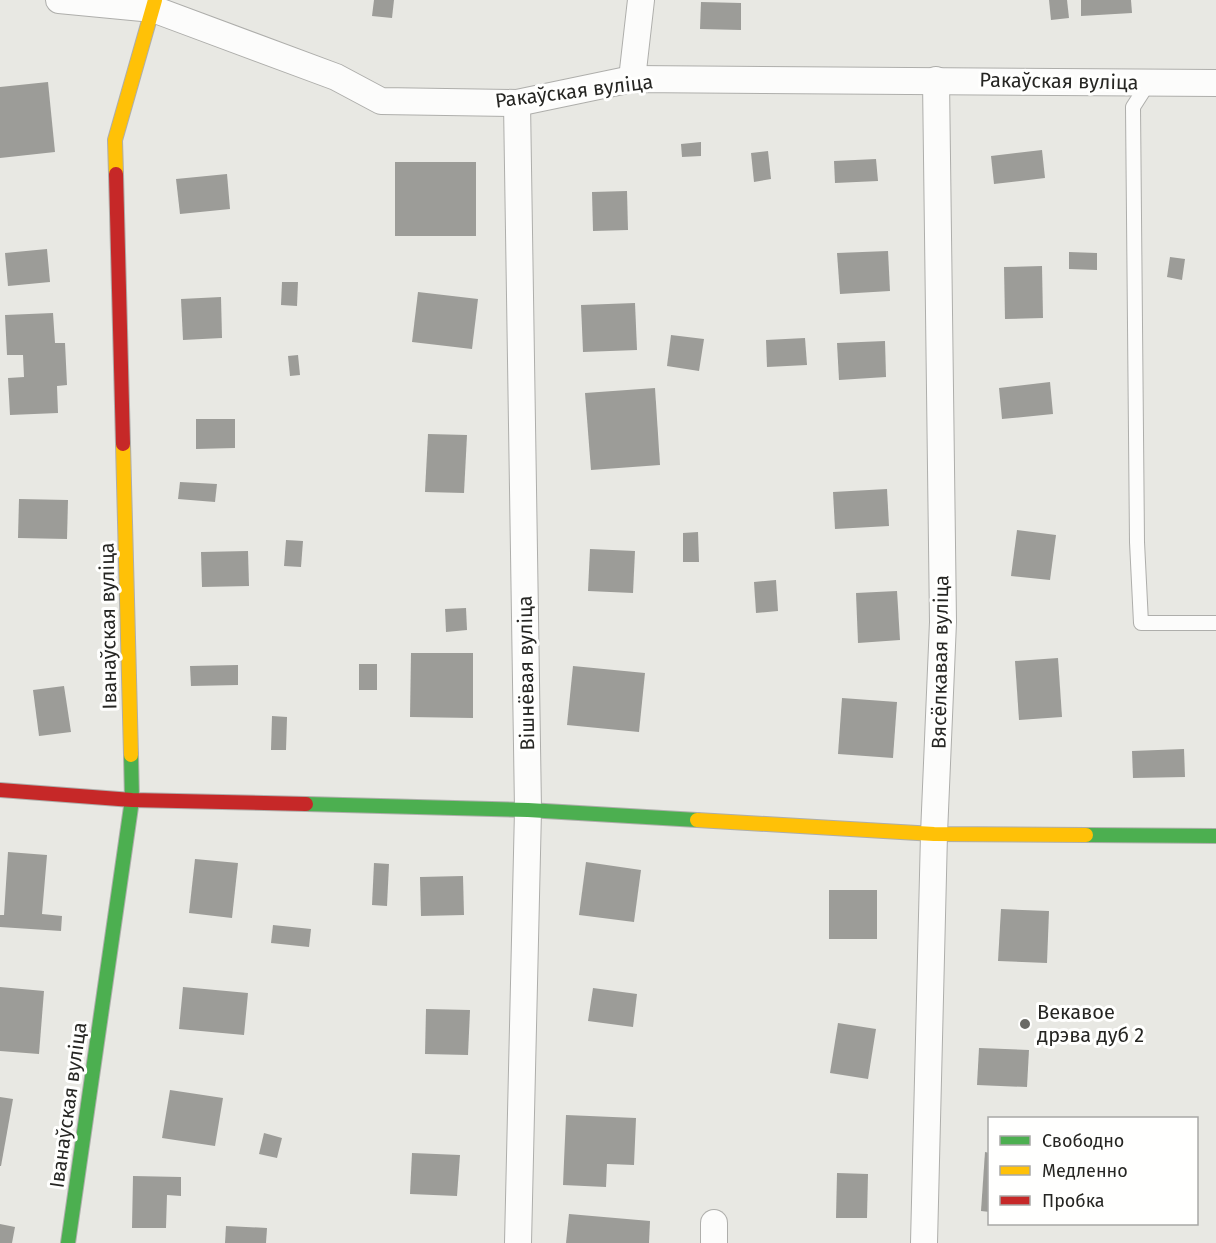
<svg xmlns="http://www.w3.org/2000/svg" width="1216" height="1243" font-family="'Fira Sans',sans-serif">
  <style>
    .building { fill: #9c9c98 }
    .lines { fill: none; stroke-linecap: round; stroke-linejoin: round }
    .lane-casing { stroke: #aeaeab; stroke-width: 16 }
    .street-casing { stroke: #aeaeab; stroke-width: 28 }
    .fast-casing { stroke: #aeaeab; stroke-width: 16 }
    .slow-casing { stroke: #aeaeab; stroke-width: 16 }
    .jam-casing { stroke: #aeaeab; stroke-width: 16 }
    .lane { stroke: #fcfcfb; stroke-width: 14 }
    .street { stroke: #fcfcfb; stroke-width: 26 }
    .fast { stroke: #4caf50; stroke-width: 14 }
    .slow { stroke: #ffc107; stroke-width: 14 }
    .jam { stroke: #c62828; stroke-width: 14 }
    .poi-dot { fill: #6a6a66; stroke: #fffffe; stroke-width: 2 }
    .labels { text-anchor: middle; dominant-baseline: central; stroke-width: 6; stroke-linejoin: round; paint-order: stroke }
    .street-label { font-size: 20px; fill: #262623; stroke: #fffffe }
    .poi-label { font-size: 20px; fill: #262623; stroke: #fffffe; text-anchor: start }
  </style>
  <rect width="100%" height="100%" fill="#e8e8e3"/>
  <g class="building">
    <path d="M374,0H394L392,18L372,16Z"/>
    <path d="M1049,0H1067L1069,18L1051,20Z"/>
    <path d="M1081,0H1131L1132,13L1081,16Z"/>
    <path d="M701,2L741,3V30L700,29Z"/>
    <path d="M48,82L55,152L0,158V87Z"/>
    <path d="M701,142V156L682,157L681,144Z"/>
    <path d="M1042,150L1045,178L994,184L991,156Z"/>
    <path d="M768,151L771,179L754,182L751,153Z"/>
    <path d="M876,159L878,181L835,183L834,161Z"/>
    <rect x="395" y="162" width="81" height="74"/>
    <path d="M227,174L230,209L180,214L176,179Z"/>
    <path d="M627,191L628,230L593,231L592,192Z"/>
    <path d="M47,249L50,282L8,286L5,253Z"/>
    <path d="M888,251L890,291L840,294L837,253Z"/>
    <path d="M1069,252L1097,253V270L1069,269Z"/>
    <path d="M1170,257L1185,259L1182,280L1167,277Z"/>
    <path d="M1042,266L1043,318L1005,319L1004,267Z"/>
    <path d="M282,282H298L297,306L281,305Z"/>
    <path d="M418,292L478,299L472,349L412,342Z"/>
    <path d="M221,297L222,338L183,340L181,299Z"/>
    <path d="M635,303L637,350L583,352L581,305Z"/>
    <path d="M53,313L55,343H65L67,385L57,386L58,413L10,415L8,378L24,377L23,355H7L5,315Z"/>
    <path d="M671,335L704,339L699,371L667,366Z"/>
    <path d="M805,338L807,365L767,367L766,340Z"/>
    <path d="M885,341L886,377L839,380L837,343Z"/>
    <path d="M298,355L300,375L290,376L288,356Z"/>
    <path d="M1050,382L1053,414L1002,419L999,388Z"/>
    <path d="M655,388L660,465L591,470L585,393Z"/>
    <path d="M196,419H235V448L196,449Z"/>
    <path d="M428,434L467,435L464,493L425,492Z"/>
    <path d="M180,482L217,484L215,502L178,499Z"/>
    <path d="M887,489L889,526L835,529L833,492Z"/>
    <path d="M19,499L68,500L67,539L18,538Z"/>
    <path d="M1017,530L1056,535L1050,580L1011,576Z"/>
    <path d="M698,532L699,562H683V533Z"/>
    <path d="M286,540L303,541L301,567L284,566Z"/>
    <path d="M590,549L635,551L633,593L588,591Z"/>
    <path d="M248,551L249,586L202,587L201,552Z"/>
    <path d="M776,580L778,611L756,613L754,582Z"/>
    <path d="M897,591L900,640L858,643L856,593Z"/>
    <path d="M466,608L467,630L446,632L445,609Z"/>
    <path d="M411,653H473V718L410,717Z"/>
    <path d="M1058,658L1062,717L1019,720L1015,661Z"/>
    <rect x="359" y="664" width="18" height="26"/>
    <path d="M238,665V685L191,686L190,666Z"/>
    <path d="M573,666L645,673L639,732L567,725Z"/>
    <path d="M64,686L71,732L39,736L33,690Z"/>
    <path d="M842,698L897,702L893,758L838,754Z"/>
    <path d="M272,716L287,717L286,750H271Z"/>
    <path d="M1184,749L1185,777L1133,778L1132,751Z"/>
    <path d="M8,852L47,855L42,914L62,916L61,931L0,927V915H4Z"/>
    <path d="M195,859L238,863L232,918L189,913Z"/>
    <path d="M586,862L641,870L634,922L579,915Z"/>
    <path d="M374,863L389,864L387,906L372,905Z"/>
    <path d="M463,876L464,915L421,916L420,877Z"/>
    <rect x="829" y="890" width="48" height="49"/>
    <path d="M1001,909L1049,911L1047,963L998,961Z"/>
    <path d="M273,925L311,929L309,947L271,943Z"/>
    <path d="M0,987L44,991L39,1054L0,1051Z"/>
    <path d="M183,987L248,993L244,1035L179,1029Z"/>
    <path d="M593,988L637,994L633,1027L588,1021Z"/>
    <path d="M426,1009L470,1010L468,1055L425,1054Z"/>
    <path d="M838,1023L876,1029L868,1079L830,1073Z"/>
    <path d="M979,1048L1029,1050L1027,1087L977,1085Z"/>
    <path d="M170,1090L223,1098L215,1146L162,1138Z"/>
    <path d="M0,1097L13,1099L1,1166H0Z"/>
    <path d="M566,1115L636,1118L634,1165L607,1164L606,1187L563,1185Z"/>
    <path d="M264,1133L282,1138L277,1158L259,1154Z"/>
    <path d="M985,1152L990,1153V1212L981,1211Z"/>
    <path d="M412,1153L460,1155L457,1196L410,1194Z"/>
    <path d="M837,1173L868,1174L867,1218H836Z"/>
    <path d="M133,1176L181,1177V1196L167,1195L166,1228H132Z"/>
    <path d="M569,1214L650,1221L649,1243H566Z"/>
    <path d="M0,1224L15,1227L12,1243H0Z"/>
    <path d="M226,1226L267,1228L266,1243H225Z"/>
  </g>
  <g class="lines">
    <defs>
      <path id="lane" d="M1149,82L1133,107L1137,542L1141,623H1216"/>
      <g id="street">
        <path d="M59,0L153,9L336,77L381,101L517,103L632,79L1216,83"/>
        <path d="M632,79L641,0"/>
        <path d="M517,103L528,810L518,1243"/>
        <path d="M714,1223V1243"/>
        <path d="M924,1243L934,834L943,622L936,80"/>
      </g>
      <g id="fast">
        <path d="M306,804L528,810L697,820"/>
        <path d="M1086,835L1216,836"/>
        <path d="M68,1243L132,800L131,755"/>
      </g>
      <g id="slow">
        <path d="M116,174L115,140L155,0"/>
        <path d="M123,444L131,755"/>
        <path d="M697,820L934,834L1086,835"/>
      </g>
      <g id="jam">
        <path d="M116,174L123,444"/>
        <path d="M0,790L132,800L306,804"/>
      </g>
    </defs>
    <use href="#lane" class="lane-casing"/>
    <use href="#street" class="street-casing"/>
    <use href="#fast" class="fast-casing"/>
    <use href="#slow" class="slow-casing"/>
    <use href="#jam" class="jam-casing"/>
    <use href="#lane" class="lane"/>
    <use href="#street" class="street"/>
    <use href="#fast" class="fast"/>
    <use href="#slow" class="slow"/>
    <use href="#jam" class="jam"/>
  </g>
  <circle class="poi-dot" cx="1025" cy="1024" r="6"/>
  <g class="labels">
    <g class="street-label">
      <text transform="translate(1059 81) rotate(1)">Ракаўская вуліца</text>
      <text transform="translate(574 91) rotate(-7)">Ракаўская вуліца</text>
      <text transform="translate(108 626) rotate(-91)">Іванаўская вуліца</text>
      <text transform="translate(940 662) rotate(-89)">Вясёлкавая вуліца</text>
      <text transform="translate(526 673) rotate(-91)">Вішнёвая вуліца</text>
      <text transform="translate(68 1105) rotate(-82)">Іванаўская вуліца</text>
    </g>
    <g class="poi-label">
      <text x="1037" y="1012">Векавое<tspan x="1037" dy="23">дрэва дуб 2</tspan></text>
    </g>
  </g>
  <rect x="988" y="1117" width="210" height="108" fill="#fffffe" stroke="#a8a8a6" stroke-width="1.5"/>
  <rect x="1000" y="1136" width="30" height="9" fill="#4caf50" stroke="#a8a8a6" stroke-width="1.5"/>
  <text x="1042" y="1147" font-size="18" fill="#262623">Свободно</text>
  <rect x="1000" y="1166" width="30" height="9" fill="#ffc107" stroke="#a8a8a6" stroke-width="1.5"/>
  <text x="1042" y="1177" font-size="18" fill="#262623">Медленно</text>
  <rect x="1000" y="1196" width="30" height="9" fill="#c62828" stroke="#a8a8a6" stroke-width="1.5"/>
  <text x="1042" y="1207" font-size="18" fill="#262623">Пробка</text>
</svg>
